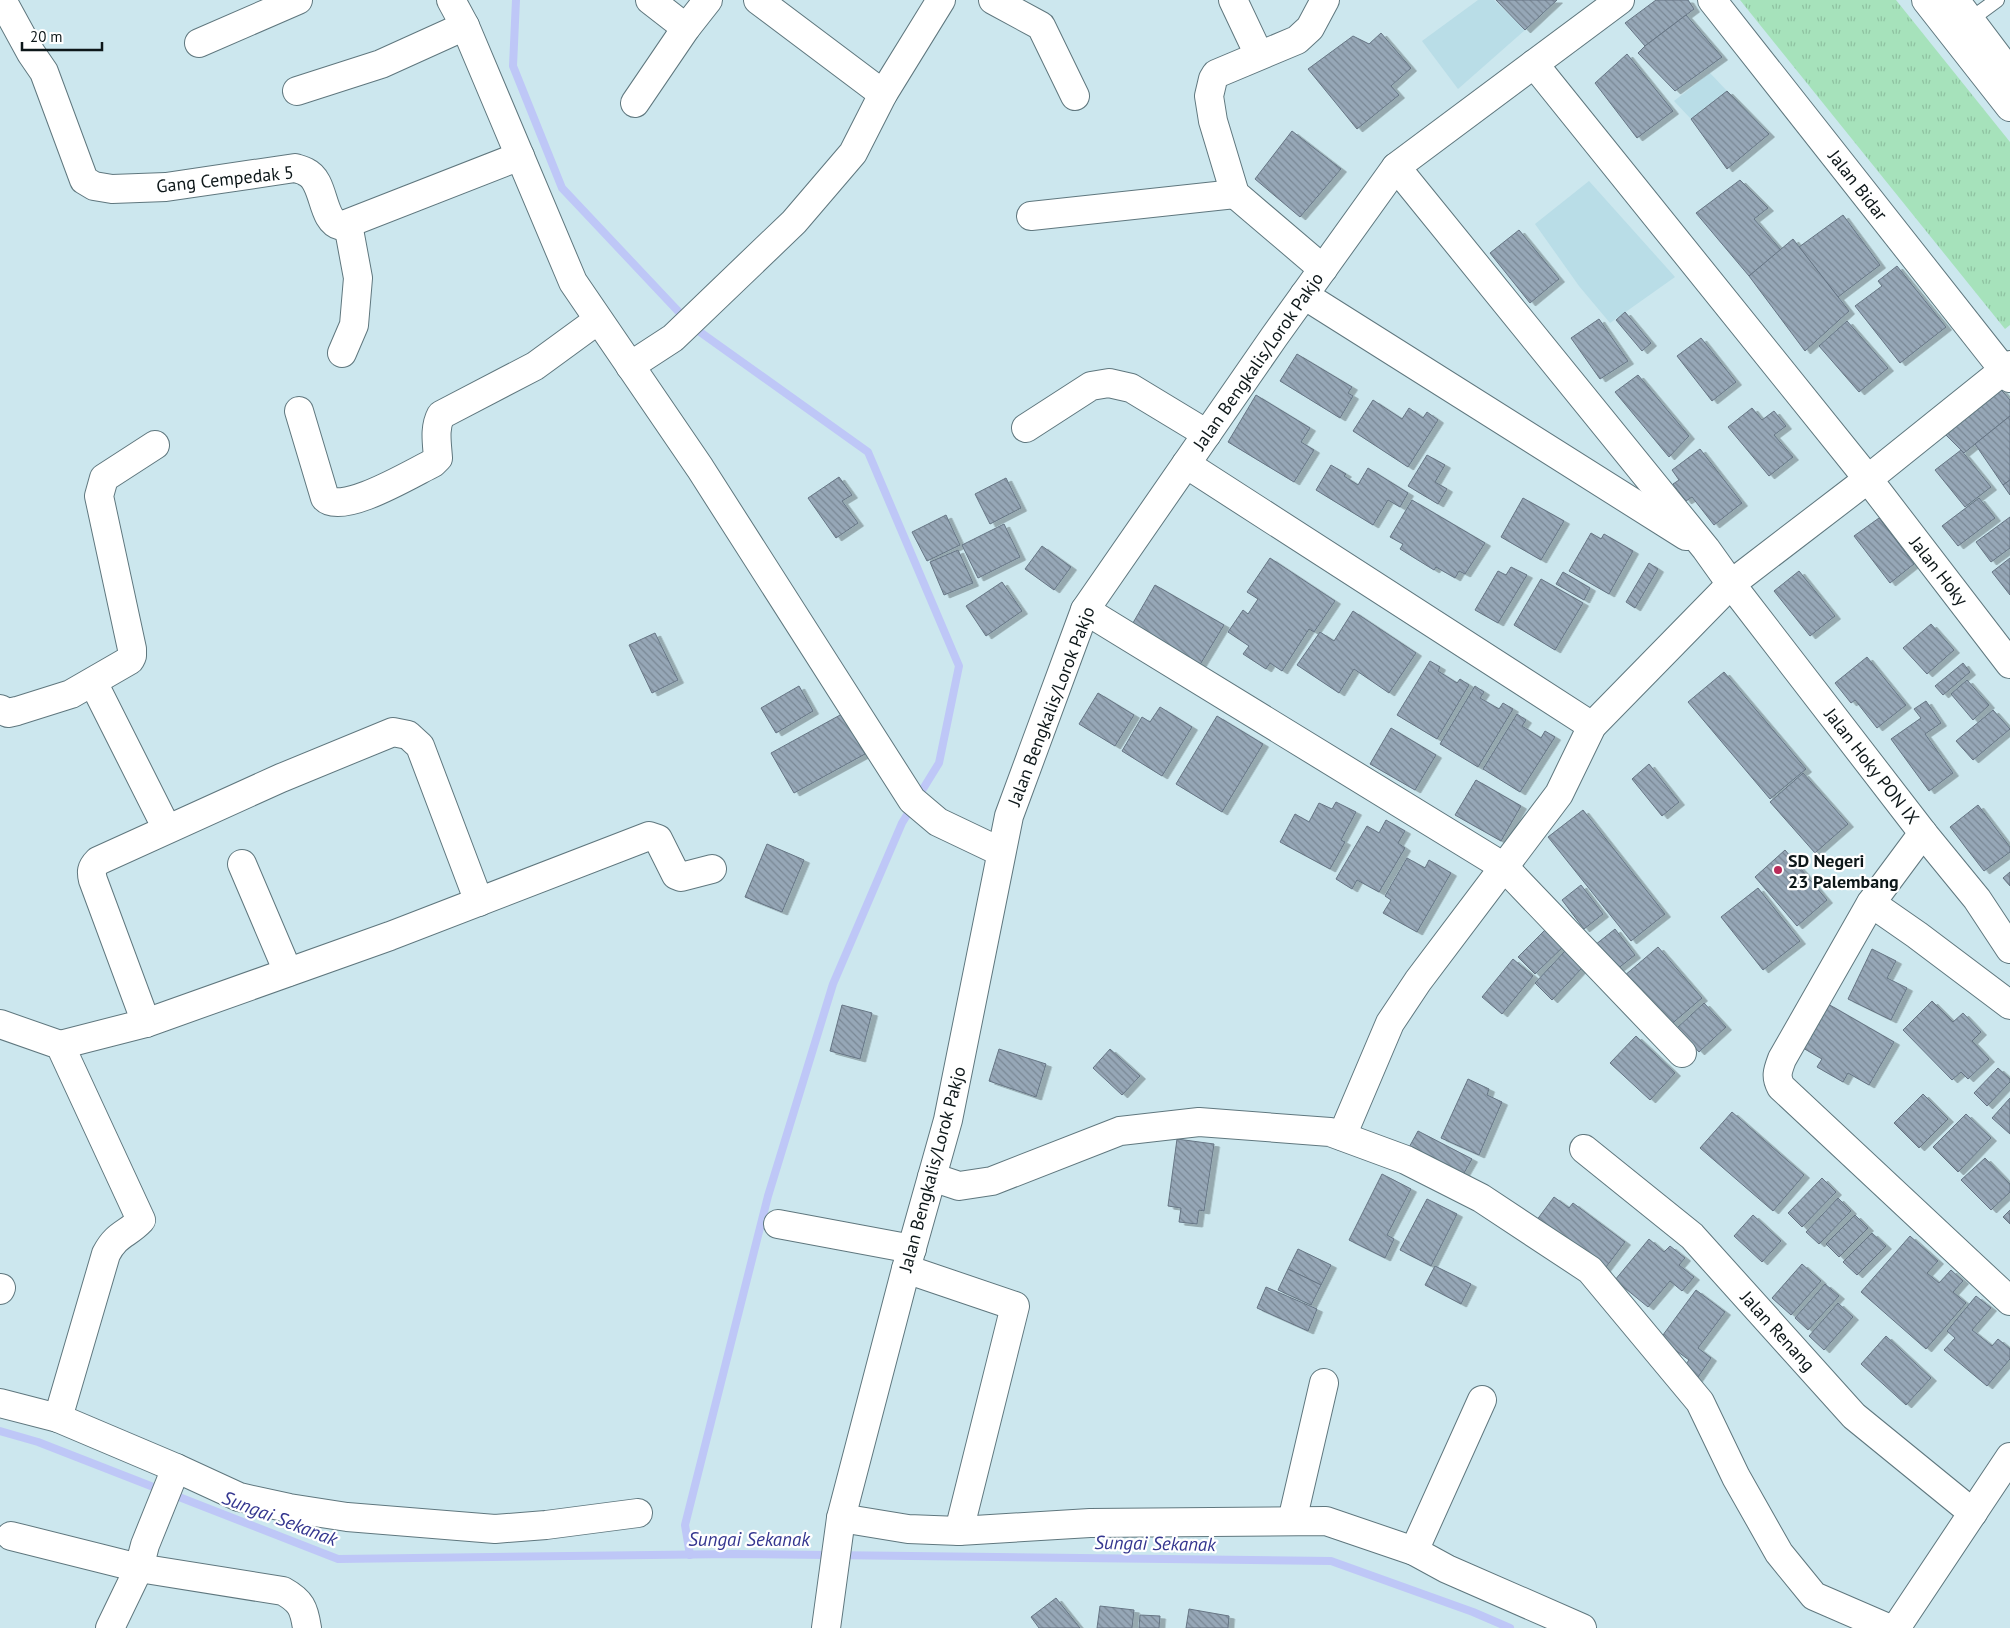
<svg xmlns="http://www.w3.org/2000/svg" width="2010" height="1628" font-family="'PT Sans',sans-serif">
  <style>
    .built { fill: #b9dde7 }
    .park { fill: url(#park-tufts) }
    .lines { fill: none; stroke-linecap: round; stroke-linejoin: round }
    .stream { stroke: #bec7f7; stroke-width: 8 }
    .building { fill: url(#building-back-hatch); stroke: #667584; filter: url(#shadow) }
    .service-casing { stroke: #5f777e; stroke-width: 16 }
    .minor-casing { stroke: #5f777e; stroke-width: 30 }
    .primary-casing { stroke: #5f777e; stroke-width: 30 }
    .service { stroke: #fff; stroke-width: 14 }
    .minor { stroke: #fff; stroke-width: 28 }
    .primary { stroke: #fff; stroke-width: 28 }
    .poi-dot { fill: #ba2b59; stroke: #fff; stroke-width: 2 }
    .labels { text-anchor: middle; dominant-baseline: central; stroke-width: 4.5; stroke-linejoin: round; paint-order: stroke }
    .street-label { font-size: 18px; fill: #0d1719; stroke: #fff }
    .poi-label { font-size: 18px; font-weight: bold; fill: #0d1719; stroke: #fff; text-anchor: start }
    .water-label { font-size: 19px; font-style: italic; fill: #34368f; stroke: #fff }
  </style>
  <defs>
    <pattern id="park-tufts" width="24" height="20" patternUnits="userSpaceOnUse" patternTransform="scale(1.25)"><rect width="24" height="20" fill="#a6e2bb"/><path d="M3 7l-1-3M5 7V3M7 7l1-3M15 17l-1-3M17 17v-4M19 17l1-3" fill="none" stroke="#8ec1a0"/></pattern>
    <pattern id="building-back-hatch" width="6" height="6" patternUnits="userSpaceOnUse" patternTransform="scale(1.25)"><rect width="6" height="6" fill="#96a7b7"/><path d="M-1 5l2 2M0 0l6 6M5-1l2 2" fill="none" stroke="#798794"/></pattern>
    <filter id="shadow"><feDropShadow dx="5.5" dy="3" stdDeviation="0" flood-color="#0004"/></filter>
  </defs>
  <rect width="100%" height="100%" fill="#cce7ee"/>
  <g class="built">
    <path d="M1478,0H1494L1525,30L1458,89L1422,41Z"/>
    <path d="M1710,73L1727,91L1691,119L1674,101Z"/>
    <path d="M1589,181L1675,277L1610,323L1579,286L1535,224Z"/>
  </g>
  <path class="park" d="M1740,0H1896L2010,142V325L2005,329Z"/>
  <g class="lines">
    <g class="stream">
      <path d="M516,0L513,66L562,188L693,327L868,452L959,666L939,763L902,823L833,984L768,1196L685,1525L690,1555"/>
      <path d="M0,1431L38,1442L338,1559L732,1554L1331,1561L1473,1612L1510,1628"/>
    </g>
  </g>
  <g class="building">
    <path d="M1496,0H1557L1525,30Z"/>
    <path d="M1656,0H1688L1694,9L1645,46L1625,23Z"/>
    <path d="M1686,15L1722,57L1675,91L1638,53L1645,46Z"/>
    <path d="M1381,33L1411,68L1391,86L1399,95L1357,129L1308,69L1353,36L1369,44Z"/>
    <path d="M1627,54L1673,111L1637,138L1595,83Z"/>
    <path d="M1727,91L1769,134L1727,169L1691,119Z"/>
    <path d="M1292,131L1341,169L1300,217L1255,179Z"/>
    <path d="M1740,180L1768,208L1754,219L1781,250L1749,276L1696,213Z"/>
    <path d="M1843,215L1880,265L1838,297L1799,247Z"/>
    <path d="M1519,230L1559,279L1530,303L1490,253Z"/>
    <path d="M1793,239L1849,311L1805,351L1749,276Z"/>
    <path d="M1897,266L1946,327L1900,363L1855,306L1882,286L1878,281Z"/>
    <path d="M1625,312L1651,343L1642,351L1616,320Z"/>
    <path d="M1599,319L1628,361L1600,379L1571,338Z"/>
    <path d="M1847,321L1888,368L1859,392L1819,346Z"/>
    <path d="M1701,338L1736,382L1712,401L1677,356Z"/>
    <path d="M1297,354L1352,387L1348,393L1353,396L1340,418L1280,381Z"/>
    <path d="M1638,375L1689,436L1669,457L1615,392Z"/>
    <path d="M1997,385L2010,400V416L1964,453L1942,431Z"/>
    <path d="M1256,395L1310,428L1301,442L1314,450L1294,482L1228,442Z"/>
    <path d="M1373,400L1402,419L1409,408L1423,418L1427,412L1438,420L1408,467L1353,431Z"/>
    <path d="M1752,408L1762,420L1774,411L1786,426L1774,435L1793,457L1769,476L1728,427Z"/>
    <path d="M2010,416V480L2003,485L1975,444Z"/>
    <path d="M1700,449L1742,503L1714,525L1692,497L1686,501L1673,484L1679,480L1672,470Z"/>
    <path d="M1961,450L1991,487L1965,507L1935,470Z"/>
    <path d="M1427,455L1445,465L1435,482L1447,489L1438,504L1408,486Z"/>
    <path d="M1331,465L1346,474L1344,476L1358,485L1368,468L1408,493L1400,507L1388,500L1373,525L1316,490Z"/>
    <path d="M839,477L852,495L842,501L858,523L836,538L808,498Z"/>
    <path d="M1006,478L1021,508L990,524L975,494Z"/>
    <path d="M2010,480V495L2003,485Z"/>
    <path d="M1523,498L1564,521L1541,560L1501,537Z"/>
    <path d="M1979,498L1995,518L1958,546L1942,526Z"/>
    <path d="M1412,500L1485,543L1465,574L1459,571L1455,578L1436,567L1434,570L1400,549L1403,544L1390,537Z"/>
    <path d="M946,515L960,545L927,561L912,532Z"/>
    <path d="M2010,517V548L1991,562L1976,542Z"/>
    <path d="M1879,518L1914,564L1890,583L1854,536Z"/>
    <path d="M1004,524L1020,557L978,578L962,545Z"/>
    <path d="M1591,533L1601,539L1604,534L1633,551L1609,594L1569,571Z"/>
    <path d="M1042,546L1071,567L1054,590L1025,569Z"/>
    <path d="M958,550L973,583L944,595L930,562Z"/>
    <path d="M1270,558L1335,601L1314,632L1309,629L1282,671L1270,663L1266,669L1243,654L1249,646L1228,632L1243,610L1248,614L1258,599L1247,592Z"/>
    <path d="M2010,558V595L1992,572Z"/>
    <path d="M1649,563L1658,569L1635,608L1626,602Z"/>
    <path d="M1511,567L1527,575L1498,623L1475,610L1498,571L1506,575Z"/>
    <path d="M1799,571L1835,616L1810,636L1774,591Z"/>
    <path d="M1563,572L1590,588L1584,600L1556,584Z"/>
    <path d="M1541,579L1583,603L1555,650L1514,625Z"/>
    <path d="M1002,582L1022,611L986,636L966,606Z"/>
    <path d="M1155,585L1224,625L1198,668L1130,628Z"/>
    <path d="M1353,611L1416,653L1389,693L1354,669L1339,693L1297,665L1320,632L1334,641Z"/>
    <path d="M1931,624L1954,650L1927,674L1903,648Z"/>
    <path d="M655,633L678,680L652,693L629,645Z"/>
    <path d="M1867,657L1906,705L1877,728L1855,700L1851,703L1835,683Z"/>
    <path d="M1430,661L1440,667L1438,671L1457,683L1460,679L1469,685L1437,739L1397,715Z"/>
    <path d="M1963,663L1970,672L1943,695L1935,686Z"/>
    <path d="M1724,672L1806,769L1770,799L1688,702Z"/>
    <path d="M1967,680L1989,705L1973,720L1951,694Z"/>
    <path d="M799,686L813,711L776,733L761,708Z"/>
    <path d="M1475,686L1484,692L1480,698L1499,709L1503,703L1513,709L1478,767L1440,744Z"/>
    <path d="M1098,693L1134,715L1115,746L1079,724Z"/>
    <path d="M1926,701L1941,723L1925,734L1953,773L1929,791L1891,739L1921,718L1914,709Z"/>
    <path d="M1160,707L1192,727L1162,776L1122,751L1142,717L1150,722Z"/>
    <path d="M1993,710L2010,729L1973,760L1956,741Z"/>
    <path d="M842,714L865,754L794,793L771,753Z"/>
    <path d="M1517,714L1526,720L1522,726L1541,738L1545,731L1555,737L1520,792L1483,769Z"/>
    <path d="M1217,716L1263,744L1222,812L1176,784Z"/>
    <path d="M1391,728L1436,755L1415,790L1370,764Z"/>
    <path d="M1649,764L1679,802L1662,816L1632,779Z"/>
    <path d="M1803,773L1848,824L1815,853L1770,802Z"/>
    <path d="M1476,780L1521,806L1501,841L1455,815Z"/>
    <path d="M1336,802L1356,812L1341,840L1345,842L1330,869L1280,842L1295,814L1309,822L1319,803L1332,809Z"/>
    <path d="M1978,805L2010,847V852L1984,871L1950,827Z"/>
    <path d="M1583,810L1665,914L1631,941L1548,837Z"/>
    <path d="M1386,820L1405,831L1398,843L1405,848L1379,892L1357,880L1352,889L1336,879L1367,826L1379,833Z"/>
    <path d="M767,844L804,860L782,912L745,897Z"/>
    <path d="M1785,850L1827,900L1797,926L1755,877Z"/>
    <path d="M1407,858L1425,868L1429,860L1451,873L1417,932L1383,913L1391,900L1385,896Z"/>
    <path d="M2010,872V886L2003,878Z"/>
    <path d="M1581,885L1603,914L1584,929L1562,900Z"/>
    <path d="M1758,888L1800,941L1763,970L1721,917Z"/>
    <path d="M1548,927L1566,944L1535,974L1518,957Z"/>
    <path d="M1615,929L1635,955L1616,970L1595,945Z"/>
    <path d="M1658,947L1702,998L1668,1027L1624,976Z"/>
    <path d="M1872,949L1896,961L1887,978L1907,988L1891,1020L1848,999Z"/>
    <path d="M1566,950L1583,967L1552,1000L1535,983Z"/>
    <path d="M1513,959L1533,976L1502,1014L1482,997Z"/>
    <path d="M1932,1001L1953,1022L1963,1013L1981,1032L1972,1041L1989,1059L1968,1079L1961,1072L1952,1080L1903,1030Z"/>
    <path d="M1704,1003L1726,1027L1699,1052L1677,1028Z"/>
    <path d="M1828,1004L1894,1042L1869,1085L1848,1073L1843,1082L1817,1067L1822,1059L1803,1048Z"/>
    <path d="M842,1005L872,1013L860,1059L830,1051Z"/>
    <path d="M1636,1036L1675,1073L1650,1100L1610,1063Z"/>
    <path d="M999,1049L1046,1064L1036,1097L989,1081Z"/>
    <path d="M1110,1049L1140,1076L1122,1095L1093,1068Z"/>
    <path d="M1998,1068L2010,1079V1082L1987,1106L1974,1093Z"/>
    <path d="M1468,1079L1489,1089L1487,1095L1502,1102L1479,1155L1441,1138Z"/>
    <path d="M1923,1094L1948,1119L1919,1148L1894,1123Z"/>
    <path d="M2010,1098V1134L1992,1118Z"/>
    <path d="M1732,1112L1804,1175L1773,1211L1700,1148Z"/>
    <path d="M1966,1114L1991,1138L1958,1172L1933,1147Z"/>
    <path d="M1418,1131L1472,1159L1460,1180L1407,1151Z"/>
    <path d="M1177,1139L1214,1144L1204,1211L1199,1210L1197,1224L1179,1222L1181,1208L1168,1206Z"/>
    <path d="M1985,1158L2010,1184V1192L1991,1210L1961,1180Z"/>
    <path d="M1382,1174L1411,1189L1387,1235L1394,1239L1385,1258L1349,1240Z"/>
    <path d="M1822,1178L1836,1192L1802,1227L1788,1213Z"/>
    <path d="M1554,1197L1569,1208L1573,1203L1625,1242L1603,1271L1536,1221Z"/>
    <path d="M1838,1198L1851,1211L1819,1244L1806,1232Z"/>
    <path d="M1427,1199L1457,1214L1431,1266L1400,1250Z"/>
    <path d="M2010,1210V1224L2003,1217Z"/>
    <path d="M1753,1215L1781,1241L1762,1262L1734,1236Z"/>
    <path d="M1855,1215L1868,1228L1839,1257L1826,1244Z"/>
    <path d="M1872,1233L1886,1246L1857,1275L1843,1262Z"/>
    <path d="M1910,1236L1938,1261L1927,1273L1939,1283L1951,1270L1963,1281L1953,1292L1966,1303L1926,1349L1861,1292Z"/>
    <path d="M1649,1239L1664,1252L1670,1246L1685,1258L1679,1265L1694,1277L1682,1291L1670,1281L1648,1307L1615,1280Z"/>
    <path d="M1298,1249L1331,1265L1321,1285L1288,1269Z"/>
    <path d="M1802,1264L1821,1281L1791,1315L1772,1298Z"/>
    <path d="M1435,1266L1471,1284L1461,1304L1425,1285Z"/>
    <path d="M1288,1269L1321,1285L1311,1305L1278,1290Z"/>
    <path d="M1825,1284L1839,1296L1808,1330L1795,1318Z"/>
    <path d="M1266,1287L1317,1309L1308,1331L1257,1308Z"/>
    <path d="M1696,1290L1725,1312L1698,1348L1711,1358L1696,1380L1682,1370L1689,1360L1660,1339Z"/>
    <path d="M1976,1296L1991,1308L1972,1330L1992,1346L1998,1339L2010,1349V1359L1987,1386L1944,1350L1955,1338L1947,1331Z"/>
    <path d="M1838,1303L1853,1317L1824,1350L1809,1336Z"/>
    <path d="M1886,1336L1931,1378L1906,1405L1861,1364Z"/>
    <path d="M1056,1598L1080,1628H1039L1031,1617Z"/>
    <path d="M1100,1606L1134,1610L1132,1628H1097Z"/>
    <path d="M1189,1609L1229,1616L1228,1628H1186Z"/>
    <path d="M1140,1615L1160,1616L1159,1628H1139Z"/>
  </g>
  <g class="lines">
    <defs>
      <path id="service" d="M1967,22L1997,0"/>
      <g id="minor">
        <path d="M2,0L31,53L44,72L84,180L94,186L112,189L166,187L295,168C298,169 303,170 306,172C326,181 320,221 341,226L520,156"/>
        <path d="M451,0L465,26L573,282L700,468L912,800L938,822L1001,852"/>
        <path d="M650,0L686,28"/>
        <path d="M758,0L883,94"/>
        <path d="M993,0L1041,26L1075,96"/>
        <path d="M1233,0L1259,55"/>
        <path d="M1712,0L2010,378"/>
        <path d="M199,43L298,0"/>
        <path d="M1534,64L1868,479L2010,664"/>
        <path d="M297,91L381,64L465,26"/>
        <path d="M635,103L686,28L708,0"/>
        <path d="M1396,167L1706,549L1731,584L1923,833L1977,899L2010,949"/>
        <path d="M1031,216L1235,194"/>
        <path d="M1323,269L1235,194L1213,121L1209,96L1213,79L1216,74L1297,40L1310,28L1325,0"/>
        <path d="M1304,295L1686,536"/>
        <path d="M342,353L354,325L358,278L348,224"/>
        <path d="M630,366L673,338L794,222L853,153L883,94L941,0"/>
        <path d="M299,411L325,498C342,516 414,472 433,463L438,458C437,443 434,428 441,415L535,366L598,320"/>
        <path d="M1026,428L1091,386L1109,383L1131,388L1207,434"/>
        <path d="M1186,464L1592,726"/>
        <path d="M1085,610L1504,867L1682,1053"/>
        <path d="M93,682L167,829"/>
        <path d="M0,709L8,713L17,711L71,694L130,660L132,656V649L99,496L104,478L155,445"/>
        <path d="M1923,833L1871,903L1782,1059C1778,1070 1775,1076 1781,1087L2010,1301"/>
        <path d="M242,864L288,972"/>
        <path d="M1871,903L1917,935L2010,1005"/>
        <path d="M146,1023L93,880C91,872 91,868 98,861L281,778L393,732L408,735L420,746L479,902"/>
        <path d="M0,1024L60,1045L141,1220C127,1235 117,1233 106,1254L58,1418"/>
        <path d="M60,1045L146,1023L390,936L649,836L658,839L676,875L681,877L712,869"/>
        <path d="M1342,1136L1390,1023L1418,981L1559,794L1592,726L1731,584L1868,479L2010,365"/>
        <path d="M1584,1149L1692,1236L1854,1416L1973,1513"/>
        <path d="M932,1177L959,1186L992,1181L1120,1131L1199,1122L1330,1132L1406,1160L1481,1198L1590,1270L1700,1402L1736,1477L1779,1553L1814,1596L1888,1628"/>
        <path d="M778,1224L912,1249"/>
        <path d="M906,1269L1015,1306L959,1531"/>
        <path d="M0,1290L1,1288"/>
        <path d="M0,1403L58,1418L176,1468L239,1497L289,1508L347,1517L495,1529L546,1525L638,1513"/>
        <path d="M841,1518L908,1529L959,1531L1090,1523L1326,1521L1414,1551L1447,1569L1582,1628"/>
        <path d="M1292,1521L1324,1383"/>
        <path d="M11,1536L139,1568L283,1591C301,1601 304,1608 307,1628"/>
        <path d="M1414,1551L1482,1400"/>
        <path d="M110,1628L139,1568L145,1545L176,1468"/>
        <path d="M826,1628L841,1518L906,1269L948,1120L1009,816L1085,610L1274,337L1396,167L1620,0"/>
        <path d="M1896,1628L2010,1457"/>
      </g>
      <g id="primary">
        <path d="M1926,0L2010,107"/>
        <path d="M1955,0L2010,73"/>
      </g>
    </defs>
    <use href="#service" class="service-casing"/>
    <use href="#minor" class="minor-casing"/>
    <use href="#primary" class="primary-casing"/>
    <use href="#service" class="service"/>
    <use href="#minor" class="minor"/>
    <use href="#primary" class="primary"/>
  </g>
  <circle class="poi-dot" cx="1778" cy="870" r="5"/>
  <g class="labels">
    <g class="street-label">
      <text transform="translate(225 179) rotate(-6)">Gang Cempedak 5</text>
      <text transform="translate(1858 185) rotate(52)">Jalan Bidar</text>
      <text transform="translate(1258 361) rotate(-55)">Jalan Bengkalis/Lorok Pakjo</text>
      <text transform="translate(1939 571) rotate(52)">Jalan Hoky</text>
      <text transform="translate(1051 706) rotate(-69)">Jalan Bengkalis/Lorok Pakjo</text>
      <text transform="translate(1872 766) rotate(52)">Jalan Hoky PON IX</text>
      <text transform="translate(932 1169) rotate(-75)">Jalan Bengkalis/Lorok Pakjo</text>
      <text transform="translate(1778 1331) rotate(48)">Jalan Renang</text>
    </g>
    <g class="poi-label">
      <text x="1788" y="860">SD Negeri<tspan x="1788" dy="21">23 Palembang</tspan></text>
    </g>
    <g class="water-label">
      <text transform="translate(280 1518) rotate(21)">Sungai Sekanak</text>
      <text x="749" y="1539">Sungai Sekanak</text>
      <text transform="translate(1155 1543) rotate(1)">Sungai Sekanak</text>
    </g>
  </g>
  <path d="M22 42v8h80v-8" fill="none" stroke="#0d1719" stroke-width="2.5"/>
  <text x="30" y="42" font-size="15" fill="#0d1719" stroke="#ffffff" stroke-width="4" paint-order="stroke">20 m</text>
</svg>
